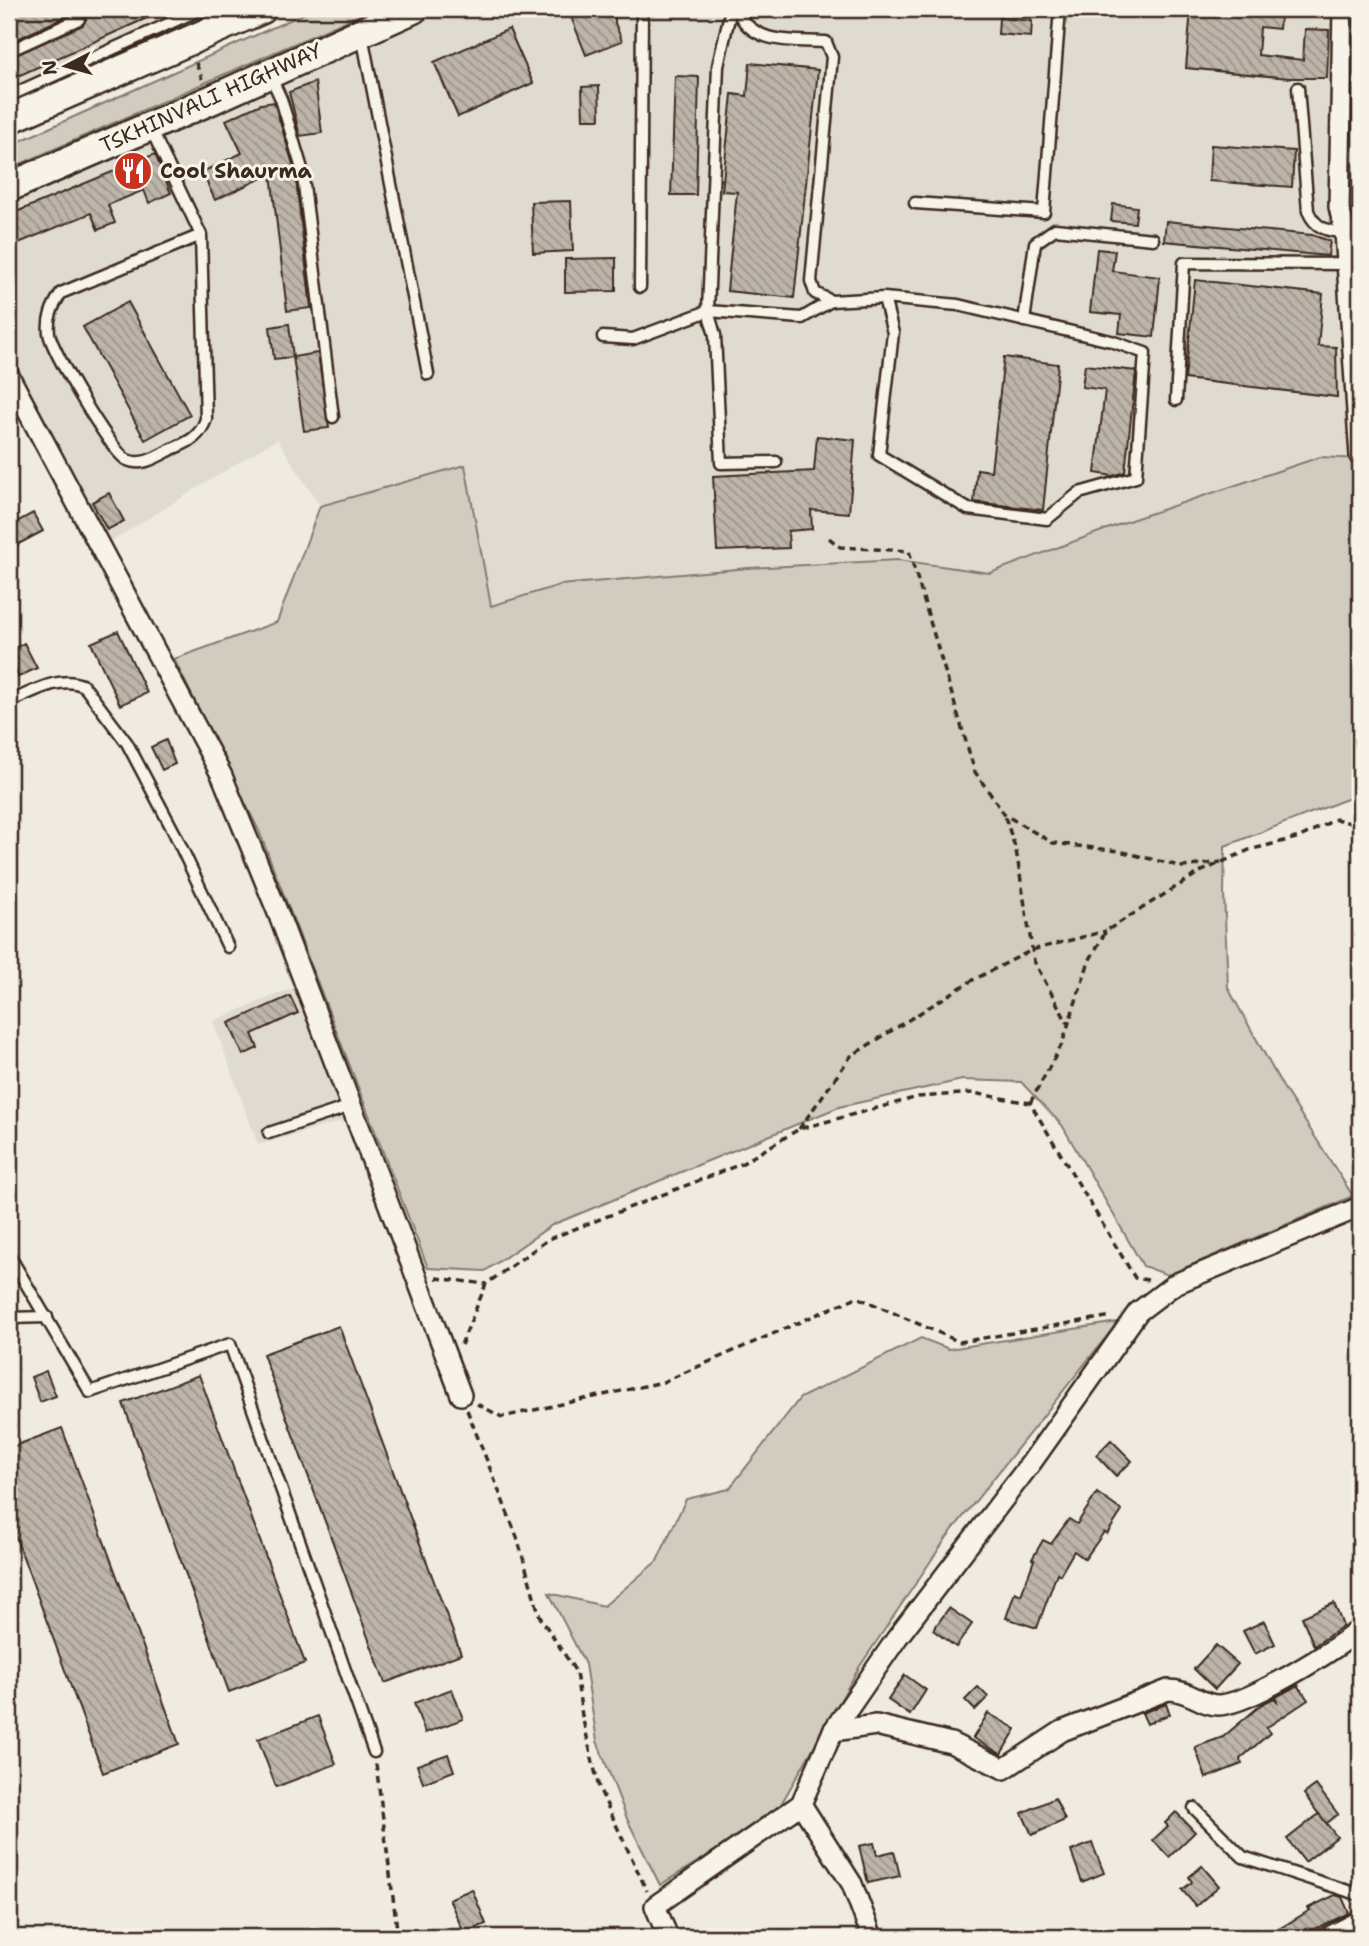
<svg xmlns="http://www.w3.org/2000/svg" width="1369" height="1946" font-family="'Shantell Sans',sans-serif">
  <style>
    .built { fill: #e0dbd0 }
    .grass { fill: #d1cbc0; stroke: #867a6f; stroke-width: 2 }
    .building { fill: url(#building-back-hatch); stroke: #3b2a1e; stroke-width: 2 }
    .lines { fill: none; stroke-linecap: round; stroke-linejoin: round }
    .service-casing { stroke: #3b2a1e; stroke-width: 15 }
    .minor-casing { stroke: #3b2a1e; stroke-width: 24 }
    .secondary-casing { stroke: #3b2a1e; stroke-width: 33 }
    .path { stroke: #3b2a1e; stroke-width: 3.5; stroke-dasharray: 7 5; stroke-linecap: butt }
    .service { stroke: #f7f3e8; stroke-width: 10 }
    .minor { stroke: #f7f3e8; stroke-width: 19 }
    .secondary { stroke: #f7f3e8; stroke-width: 28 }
    .labels { text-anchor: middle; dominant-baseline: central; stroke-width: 6; stroke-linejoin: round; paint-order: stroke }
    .street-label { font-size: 21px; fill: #3b2a1e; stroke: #f7f3e8 }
    .poi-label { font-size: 21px; font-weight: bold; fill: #3b2a1e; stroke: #f7f3e8; text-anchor: start }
  </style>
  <defs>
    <pattern id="building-back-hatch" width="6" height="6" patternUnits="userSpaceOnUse" patternTransform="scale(1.75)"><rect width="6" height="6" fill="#bdb5aa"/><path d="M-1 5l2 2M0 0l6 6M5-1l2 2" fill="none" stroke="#9b938a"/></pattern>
  </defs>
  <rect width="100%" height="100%" fill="#efebe0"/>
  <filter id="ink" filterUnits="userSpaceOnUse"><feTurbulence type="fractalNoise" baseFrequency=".0143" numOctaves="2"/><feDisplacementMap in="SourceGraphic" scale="14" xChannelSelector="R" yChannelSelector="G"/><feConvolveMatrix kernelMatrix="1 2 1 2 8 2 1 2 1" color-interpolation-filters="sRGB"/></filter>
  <g filter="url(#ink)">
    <g class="built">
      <path d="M9,9H237L9,112Z"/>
      <path d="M440,9H1338L1334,216L1354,263L1360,264V459L1320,457L1131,520L990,573L898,560L560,585L490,606L465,465L320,506L277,439L105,545L9,358V200L180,126Z"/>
      <path d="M297,986L347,1120L258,1145L213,1021Z"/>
    </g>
    <g class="grass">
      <path d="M314,9H373L9,169V146Z"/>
      <path d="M1320,457L1360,459V794L1225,846L1224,893L1228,988L1283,1087L1353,1196L1168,1275L1143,1266L1062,1125L1021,1082L962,1080L839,1107L552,1225L485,1271L428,1268L259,831L174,659L277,622L320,506L465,465L491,606L560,585L748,568L898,560L990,573L1131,520Z"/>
      <path d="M1118,1322L947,1537L860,1666L776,1813L660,1885L628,1821L597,1741L585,1664L549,1593L604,1606L657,1561L686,1499L729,1489L800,1398L921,1338L949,1349Z"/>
    </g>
    <g class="building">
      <path d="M9,9H67L69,15L9,43Z"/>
      <path d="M82,9H167L9,80V58L83,25L86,19Z"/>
      <path d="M568,9H615V23L622,41L586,55Z"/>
      <path d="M1191,9H1281L1279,29L1260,27L1258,55L1303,60L1305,29L1329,30L1327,78H1289L1186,68Z"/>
      <path d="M999,18L1032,21L1031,37L998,34Z"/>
      <path d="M509,29L533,83L458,117L434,62Z"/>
      <path d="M750,63L818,70L794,298L727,291L737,192L722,191L732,94L747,96Z"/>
      <path d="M675,76L699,77L696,195H671Z"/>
      <path d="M315,82L322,133L300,136L289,92Z"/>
      <path d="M599,86L600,119H583L582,87Z"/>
      <path d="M274,102L295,171L311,308L287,311L271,174L215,200L202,172L242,153L226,120L261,104Z"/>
      <path d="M1211,145L1294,151L1292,187L1209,181Z"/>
      <path d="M155,154L171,193L149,203L144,190L108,205L115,223L98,230L91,213L9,247V215Z"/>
      <path d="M571,201L573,251L533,253L531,202Z"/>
      <path d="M1113,204L1137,207L1135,223L1111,221Z"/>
      <path d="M1166,221L1312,235L1330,241L1328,256L1164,241Z"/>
      <path d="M1097,249L1115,251L1112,271L1160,277L1154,337L1119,333L1121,315L1090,312Z"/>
      <path d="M616,258V291L565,292V259Z"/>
      <path d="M1195,280L1323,294L1318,346L1336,347L1337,397L1185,379Z"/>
      <path d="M128,302L190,415L145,440L83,327Z"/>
      <path d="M289,324L293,357L274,359L270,327Z"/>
      <path d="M318,353L329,428L304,431L293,357Z"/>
      <path d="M1004,357L1058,364L1043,510L974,502L977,469L991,471Z"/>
      <path d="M1085,365L1136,371L1125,472L1113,476L1095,473L1105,390L1082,387Z"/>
      <path d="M817,436L855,440L849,513L811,510L812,529L788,531L789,548L717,551L713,476L814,471Z"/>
      <path d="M109,493L124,521L107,530L92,502Z"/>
      <path d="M33,513L43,531L9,549V526Z"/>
      <path d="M118,631L147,693L120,705L91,643Z"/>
      <path d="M24,643L37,668L18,677L9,651Z"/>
      <path d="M166,740L175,764L162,770L151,747Z"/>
      <path d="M290,996L298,1013L252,1034L258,1048L243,1055L229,1023Z"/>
      <path d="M339,1326L461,1654L385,1683L263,1354Z"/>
      <path d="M46,1371L56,1396L40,1402L31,1377Z"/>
      <path d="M199,1375L305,1663L229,1692L123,1403Z"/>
      <path d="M62,1428L179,1744L103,1773L9,1519V1448Z"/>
      <path d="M1111,1440L1132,1461L1116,1476L1096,1455Z"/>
      <path d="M1097,1493L1122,1511L1107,1534L1104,1532L1085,1559L1074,1551L1060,1575L1057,1573L1037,1628L1006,1618L1015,1592L1021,1595L1034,1560L1032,1559L1043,1540L1051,1544L1069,1519L1077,1524Z"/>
      <path d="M1334,1603L1343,1626L1314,1646L1302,1617Z"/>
      <path d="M949,1608L972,1624L956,1647L933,1630Z"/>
      <path d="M1264,1621L1275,1644L1255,1654L1243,1631Z"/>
      <path d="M1216,1645L1238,1664L1215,1689L1194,1669Z"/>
      <path d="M905,1675L926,1690L910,1715L888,1700Z"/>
      <path d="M1298,1685L1308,1700L1266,1728L1270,1733L1240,1759L1242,1764L1206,1778L1195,1747L1223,1737L1262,1704L1274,1698L1277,1701L1276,1697Z"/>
      <path d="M978,1687L988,1697L975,1710L965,1700Z"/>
      <path d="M452,1689L463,1719L425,1733L414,1703Z"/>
      <path d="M1166,1704L1170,1714L1147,1724L1142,1713Z"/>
      <path d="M988,1713L1016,1729L1001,1754L973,1738Z"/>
      <path d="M318,1716L336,1764L276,1787L258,1739Z"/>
      <path d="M448,1754L454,1771L423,1783L417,1765Z"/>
      <path d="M1316,1785L1338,1814L1326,1824L1304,1794Z"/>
      <path d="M1055,1798L1065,1820L1032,1835L1022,1813Z"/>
      <path d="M1176,1812L1195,1832L1169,1857L1153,1840L1168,1826L1165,1823Z"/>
      <path d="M1319,1814L1337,1837L1305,1862L1287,1839Z"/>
      <path d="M874,1843L877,1855L894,1851L900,1876L868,1883L859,1846Z"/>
      <path d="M1092,1843L1104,1873L1082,1882L1071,1851Z"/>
      <path d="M1202,1866L1219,1886L1196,1906L1182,1890L1192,1882L1189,1877Z"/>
      <path d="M472,1889L486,1924L464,1933L449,1899Z"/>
      <path d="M1335,1895L1342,1897L1349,1913L1298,1937H1266L1310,1910L1308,1908Z"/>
    </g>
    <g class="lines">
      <defs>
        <g id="service">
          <path d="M731,9L718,66L708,311L715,335L721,463L776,462"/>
          <path d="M737,9C751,46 794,40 826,42L832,57L811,281L815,293L831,301L884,298L958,305L1111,341L1145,353L1136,477L1079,493L1047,519L968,509L879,455L893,333L884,298"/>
          <path d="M362,35L428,374"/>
          <path d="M9,51L79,19L74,9"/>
          <path d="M271,77L281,99L302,169L333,417"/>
          <path d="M1298,88L1308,211C1315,228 1328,232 1345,232"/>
          <path d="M9,96L201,9"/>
          <path d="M150,127L201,235L206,419C200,437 189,442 172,449C158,456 143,467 127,460C113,454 51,350 49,333C47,317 53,306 61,293L201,235"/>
          <path d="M915,203L1044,212L1060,9"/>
          <path d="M640,287L642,9"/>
          <path d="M1024,321L1035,243L1055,229L1153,239"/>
          <path d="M603,337L633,339L708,311L802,318L831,301"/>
          <path d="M1176,400L1184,263L1348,264"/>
          <path d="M9,702C31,693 60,674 84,686L127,743L174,832L228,947"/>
          <path d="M269,1133L351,1106"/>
          <path d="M9,1255L90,1392L230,1344L374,1752"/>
          <path d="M9,1318L47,1317"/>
          <path d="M1194,1808L1243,1857L1360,1895"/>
        </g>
        <g id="minor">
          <path d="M1343,9L1339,207L1345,232L1360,456"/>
          <path d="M9,376L222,776L278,913L461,1395"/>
          <path d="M833,1731L876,1725L951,1743L1004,1769L1062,1731L1168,1690C1187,1689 1201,1705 1218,1705C1248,1705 1335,1650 1360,1629"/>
          <path d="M801,1804L852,1884L872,1937"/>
          <path d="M668,1937L655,1906L801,1804L833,1731L897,1638L1031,1463L1138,1312L1175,1284L1360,1207"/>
          <path d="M1329,1937L1360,1921"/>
        </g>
        <g id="secondary">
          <path d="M9,119L262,9"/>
          <path d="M9,187L211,100L413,9"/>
        </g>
      </defs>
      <use href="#service" class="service-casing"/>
      <use href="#minor" class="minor-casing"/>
      <use href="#secondary" class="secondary-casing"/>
      <g class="path">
        <path d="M196,63L202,79"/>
        <path d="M829,538L840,547L909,551L975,772L1005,815L1053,843L1119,851L1183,867L1221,862"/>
        <path d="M1005,817L1016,850L1034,961L1068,1024"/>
        <path d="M1030,1103L1062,1044L1089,961L1106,931L1200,872L1249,850L1300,837L1336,819L1360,826"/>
        <path d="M799,1129L851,1056L971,981L1032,950L1106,931"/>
        <path d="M436,1278L486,1284"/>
        <path d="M461,1345L486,1284L549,1239L741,1164L799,1129L918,1097L973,1093L1030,1103L1135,1278L1148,1280"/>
        <path d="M477,1404L502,1417L663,1382L857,1297L960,1342L1112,1316"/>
        <path d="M467,1410L517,1537L540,1617L576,1672L582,1716L599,1788L647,1891"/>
        <path d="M376,1764L398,1937"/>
      </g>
      <use href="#service" class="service"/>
      <use href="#minor" class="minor"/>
      <use href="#secondary" class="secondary"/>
    </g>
  </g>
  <defs>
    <symbol id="restaurant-disc" viewBox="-11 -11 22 22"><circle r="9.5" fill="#c8321e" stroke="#f7f3e8"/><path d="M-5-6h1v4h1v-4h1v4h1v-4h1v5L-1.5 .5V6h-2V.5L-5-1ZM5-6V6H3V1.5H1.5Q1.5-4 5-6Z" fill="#fff"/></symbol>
  </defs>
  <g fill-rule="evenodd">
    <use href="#restaurant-disc" x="111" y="149" width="44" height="44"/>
  </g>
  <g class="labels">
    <g class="street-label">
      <text transform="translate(211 98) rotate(-24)">TSKHINVALI HIGHWAY</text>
    </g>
    <g class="poi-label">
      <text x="160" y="171">Cool Shaurma</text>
    </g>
  </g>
  <rect width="1369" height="1946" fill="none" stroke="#f7f3e8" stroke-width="35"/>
  <rect x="18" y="18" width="1334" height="1911" fill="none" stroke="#3b2a1e" stroke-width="2.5" filter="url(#ink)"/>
  <g transform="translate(66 66) rotate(264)" stroke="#f7f3e8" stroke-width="5" paint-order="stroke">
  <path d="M0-5L12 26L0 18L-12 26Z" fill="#3b2a1e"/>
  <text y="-10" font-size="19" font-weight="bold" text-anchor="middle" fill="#3b2a1e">N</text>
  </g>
</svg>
